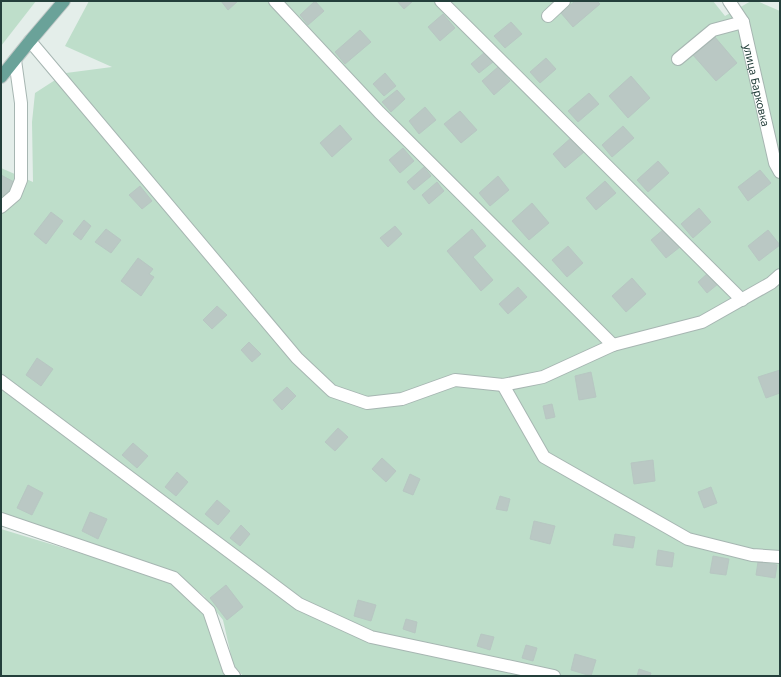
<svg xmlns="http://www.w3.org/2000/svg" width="781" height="677" font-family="'Noto Sans',sans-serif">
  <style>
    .green { fill: #bedeca }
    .building { fill: #bac8c4; stroke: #b7c7c2 }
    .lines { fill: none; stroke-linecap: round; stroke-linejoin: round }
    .minor-casing { stroke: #a7b6b2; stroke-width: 14 }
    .major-casing { stroke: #c2c9c8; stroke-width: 14 }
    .minor { stroke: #fff; stroke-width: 12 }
    .major { stroke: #6aa299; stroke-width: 12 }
    .labels { text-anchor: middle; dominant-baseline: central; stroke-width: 3.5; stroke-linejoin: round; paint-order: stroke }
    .street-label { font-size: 11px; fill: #243f3b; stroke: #f5faf8 }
  </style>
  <rect width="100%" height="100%" fill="#e4eeea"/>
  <g class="green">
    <path d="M1,1H36L1,46Z"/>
    <path d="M89,1H713L725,16L751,1H757L780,11V676H243L233,664L223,620L204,596L177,575L1,514V168L33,182L32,122L35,93L66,73L112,67L65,46Z"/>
    <path d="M1,529L189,586L212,629L229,676H1Z"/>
  </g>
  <g class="building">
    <path d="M221,1H238L228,10Z"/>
    <path d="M315,1L324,11L308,25L300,15Z"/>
    <path d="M397,1H413L404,9Z"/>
    <path d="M575,1H597L600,4L573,27L561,13Z"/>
    <path d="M443,14L455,28L440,41L428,27Z"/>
    <path d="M511,22L522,34L505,48L494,36Z"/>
    <path d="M360,30L371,42L345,64L335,52Z"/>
    <path d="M714,36L737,63L716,81L693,55Z"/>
    <path d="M485,52L493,62L479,73L471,64Z"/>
    <path d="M546,58L556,69L540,83L530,72Z"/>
    <path d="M498,67L510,81L494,95L482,81Z"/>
    <path d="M385,73L396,86L384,96L373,84Z"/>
    <path d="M631,76L650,98L628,118L609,96Z"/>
    <path d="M397,90L405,99L391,112L382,102Z"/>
    <path d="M589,93L599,104L578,122L568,111Z"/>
    <path d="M425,107L436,120L419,134L409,121Z"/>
    <path d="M460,111L477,130L461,143L444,124Z"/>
    <path d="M340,125L352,139L332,157L320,143Z"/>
    <path d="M623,126L634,138L612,157L602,145Z"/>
    <path d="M572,137L584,152L565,168L553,154Z"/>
    <path d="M403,148L414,161L400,173L389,160Z"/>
    <path d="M658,161L669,173L648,192L637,180Z"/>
    <path d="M424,167L431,176L414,190L407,182Z"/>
    <path d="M760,170L771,183L748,201L738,187Z"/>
    <path d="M1,175L14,182L5,197L1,195Z"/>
    <path d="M498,176L509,190L490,206L479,193Z"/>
    <path d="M605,181L616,193L596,210L586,198Z"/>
    <path d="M437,182L444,191L429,204L422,195Z"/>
    <path d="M140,186L152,201L142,209L129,195Z"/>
    <path d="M532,203L549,223L529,240L512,221Z"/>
    <path d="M699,208L711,222L693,238L681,224Z"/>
    <path d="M51,212L63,221L46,244L34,234Z"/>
    <path d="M84,220L91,226L81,240L73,234Z"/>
    <path d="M395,226L402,234L388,247L380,238Z"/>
    <path d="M106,229L121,240L111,253L95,242Z"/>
    <path d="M472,229L486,246L473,257L493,280L481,291L447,251Z"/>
    <path d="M664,229L680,247L666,258L651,240Z"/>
    <path d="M768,230L780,245L759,261L748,246Z"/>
    <path d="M568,246L583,263L567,277L552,260Z"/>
    <path d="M138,258L153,269L149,274L154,277L141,296L121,281Z"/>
    <path d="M708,273L718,284L707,293L698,282Z"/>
    <path d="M632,278L646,294L626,312L612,296Z"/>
    <path d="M518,287L527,297L508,314L499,304Z"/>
    <path d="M217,306L227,315L212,329L203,320Z"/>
    <path d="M249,342L261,354L252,362L241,350Z"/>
    <path d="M37,358L53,369L41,386L26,375Z"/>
    <path d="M780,370V393L766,398L758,377Z"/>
    <path d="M591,372L596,397L579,400L575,376Z"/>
    <path d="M287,387L296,396L282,410L273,400Z"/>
    <path d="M552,404L555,417L546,419L543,406Z"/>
    <path d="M338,428L348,437L335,451L325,442Z"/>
    <path d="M133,443L148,456L137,468L122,455Z"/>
    <path d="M382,458L396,471L386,482L372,469Z"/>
    <path d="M653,460L655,481L634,484L631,463Z"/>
    <path d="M177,472L188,482L176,496L165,487Z"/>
    <path d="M410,474L420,479L413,495L403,491Z"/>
    <path d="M28,485L43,493L32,515L17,508Z"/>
    <path d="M711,487L717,503L704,508L698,492Z"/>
    <path d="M500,496L510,499L507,511L496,509Z"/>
    <path d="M217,500L230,511L218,525L205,514Z"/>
    <path d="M90,512L107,519L98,539L82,531Z"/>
    <path d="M534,521L555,526L550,544L530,539Z"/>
    <path d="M241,525L250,534L240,546L230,538Z"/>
    <path d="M615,534L635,537L633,548L613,545Z"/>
    <path d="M658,550L674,553L672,567L656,565Z"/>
    <path d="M713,556L729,559L726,575L710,573Z"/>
    <path d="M758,562L777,565L775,578L756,575Z"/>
    <path d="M226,585L243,607L227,620L210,598Z"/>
    <path d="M358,600L376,605L371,621L354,616Z"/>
    <path d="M406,619L417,622L415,633L403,629Z"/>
    <path d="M481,634L494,637L490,650L477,646Z"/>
    <path d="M526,645L537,648L533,661L522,658Z"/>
    <path d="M575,654L596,660L591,676L571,670Z"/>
    <path d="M639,669L651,673L650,676H637Z"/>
  </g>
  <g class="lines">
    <defs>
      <g id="minor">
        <path d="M275,1L379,112L613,345"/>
        <path d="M441,1L742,300"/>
        <path id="s1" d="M729,1L743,22L775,163L780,172"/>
        <path d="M548,16L564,1"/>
        <path d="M30,41L297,358L332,391L367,403L402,399L455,380L503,385L543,377L613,345L702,322L771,283L780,275"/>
        <path d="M678,59L713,30L743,22"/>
        <path d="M1,207L15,195L21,180V103L15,60"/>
        <path d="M1,381L299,604L371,637L554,676"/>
        <path d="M503,385L544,457L688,539L752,555L780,557"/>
        <path d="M1,519L174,578L209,611L229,670L234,676"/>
      </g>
      <path id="major" d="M1,77L30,41L64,1"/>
    </defs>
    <use href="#minor" class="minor-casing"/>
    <use href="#major" class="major-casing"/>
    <use href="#minor" class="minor"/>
    <use href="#major" class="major"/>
  </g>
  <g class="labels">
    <g class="street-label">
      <text stroke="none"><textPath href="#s1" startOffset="90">улица Барковка</textPath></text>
    </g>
  </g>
  <rect width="781" height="677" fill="none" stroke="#243f3b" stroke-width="4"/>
</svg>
